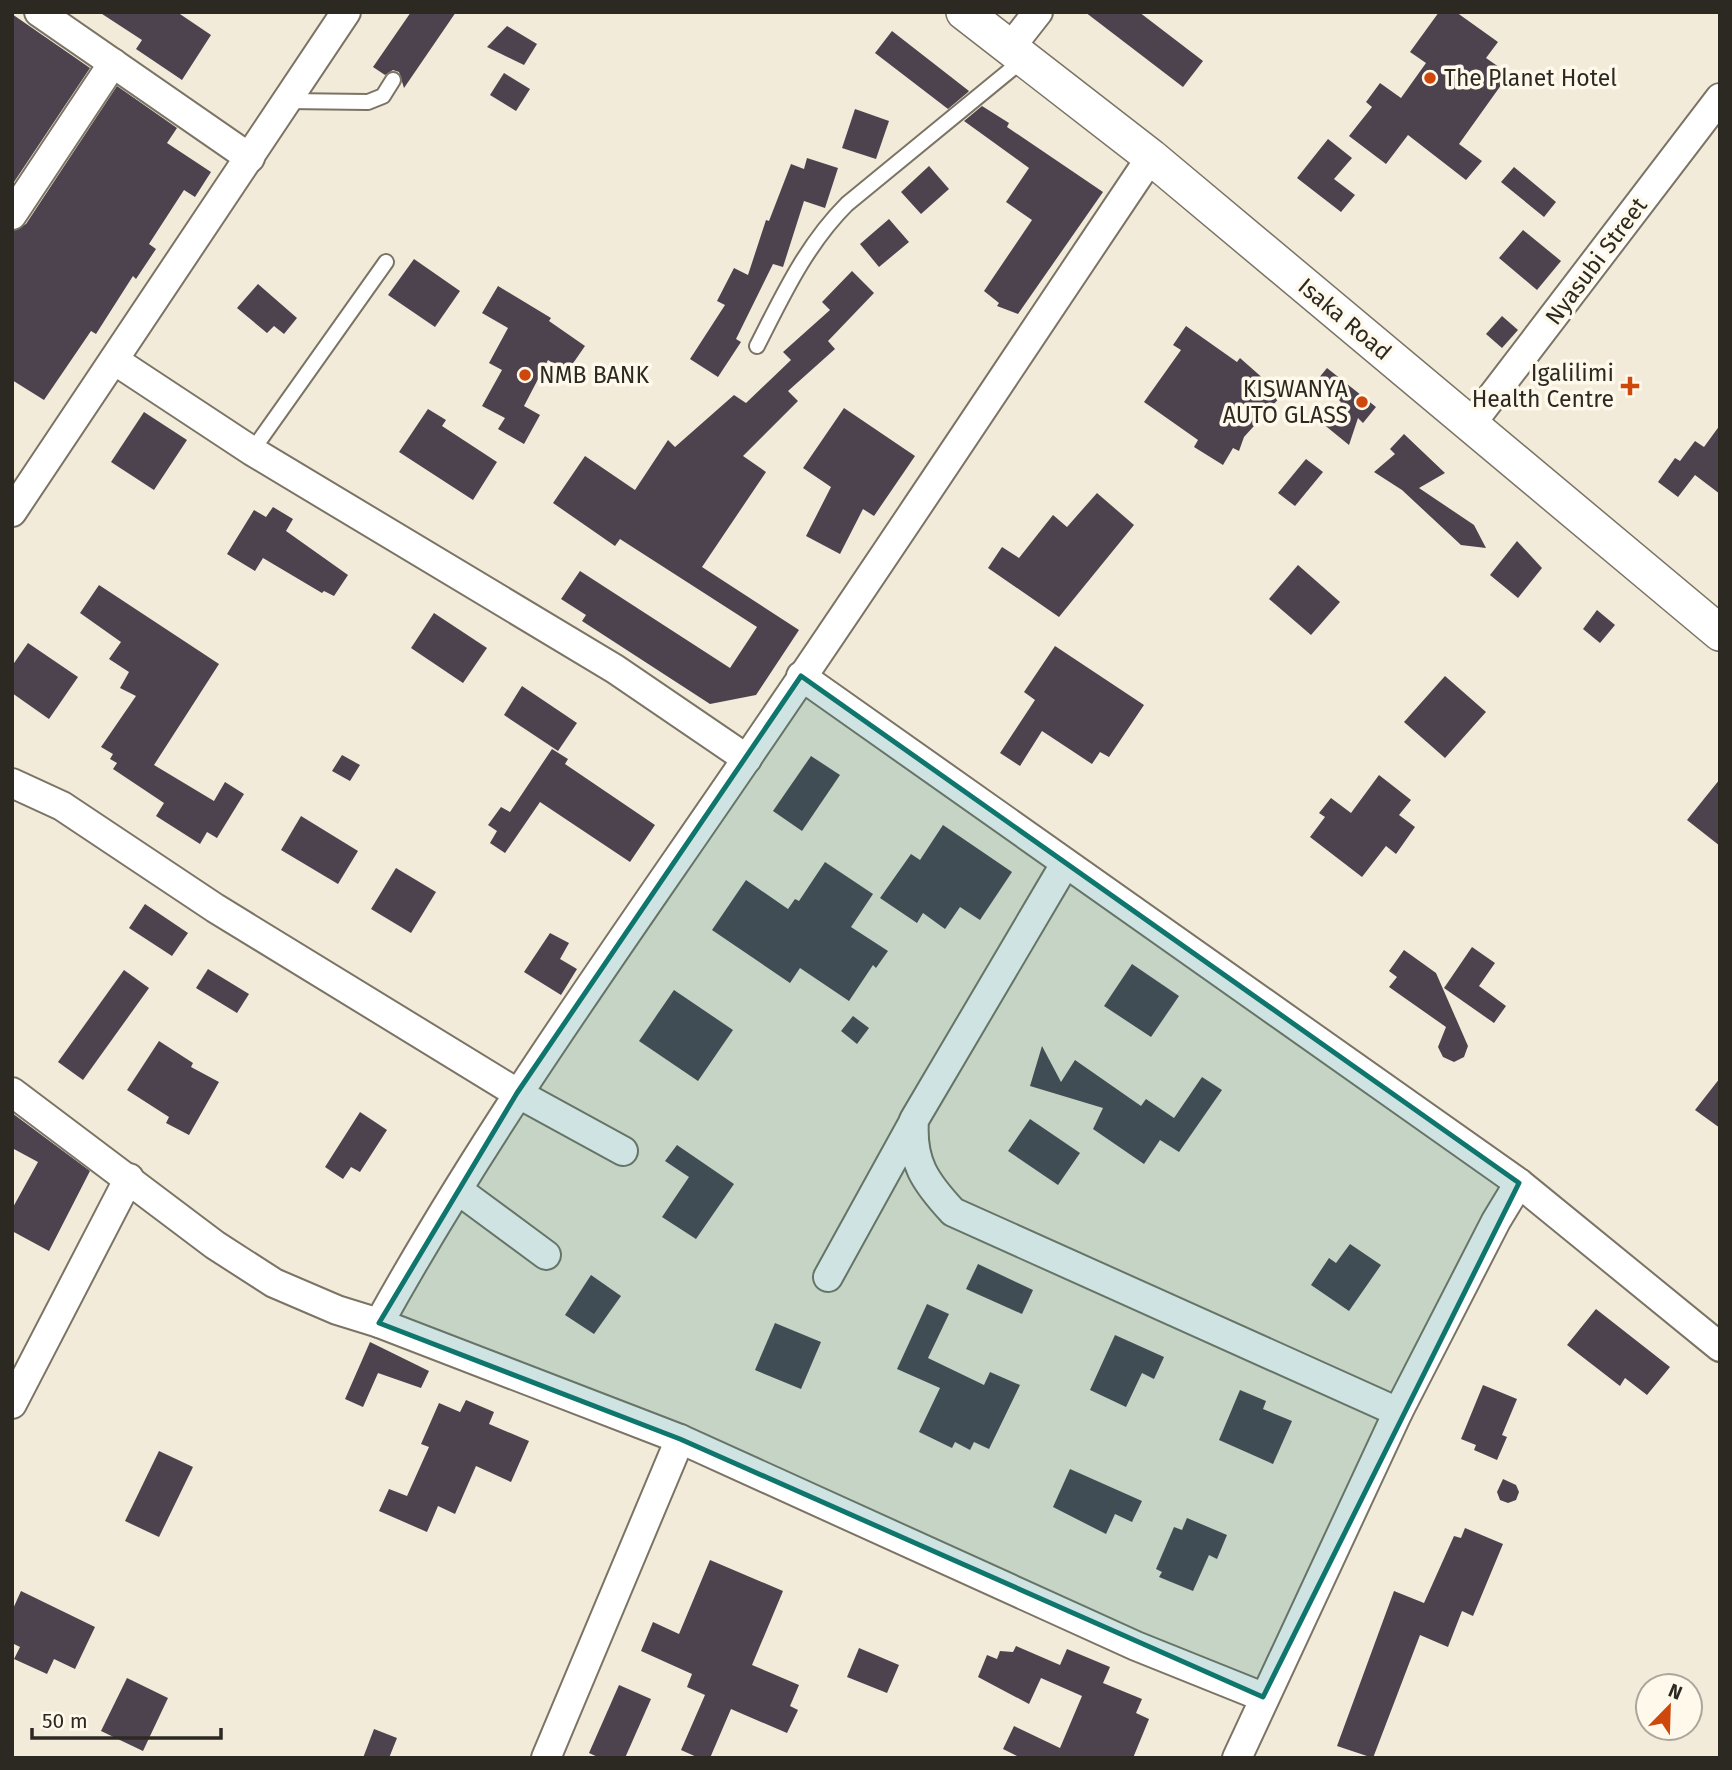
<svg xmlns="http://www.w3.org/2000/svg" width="1732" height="1770" font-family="'Fira Sans',sans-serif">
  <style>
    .building { fill: #4d434f }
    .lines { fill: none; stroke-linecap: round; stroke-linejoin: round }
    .service-casing { stroke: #7b7465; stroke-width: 18 }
    .minor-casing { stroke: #7b7465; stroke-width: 32 }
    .tertiary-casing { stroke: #7b7465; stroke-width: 38 }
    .service { stroke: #fff; stroke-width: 14 }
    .minor { stroke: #fff; stroke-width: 28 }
    .tertiary { stroke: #fff; stroke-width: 35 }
    .marked { fill: #0f766e; fill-opacity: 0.2; stroke: #0f766e; stroke-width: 5; stroke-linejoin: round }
    .poi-dot { fill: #ce480c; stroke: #fff9eb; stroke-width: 2.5 }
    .labels { text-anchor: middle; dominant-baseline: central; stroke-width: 7; stroke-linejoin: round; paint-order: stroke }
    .poi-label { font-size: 23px; fill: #2c2923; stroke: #fff9eb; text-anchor: start }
    .street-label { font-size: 23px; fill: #2c2923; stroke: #fff9eb }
  </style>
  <rect width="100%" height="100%" fill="#f3ebda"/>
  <g class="building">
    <path d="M99,12H177L211,35L182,80L136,49L142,40Z"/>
    <path d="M411,12H456L404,88L399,72L393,70L385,75L373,67Z"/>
    <path d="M1085,12H1139L1203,61L1183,87Z"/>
    <path d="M1439,12H1456L1498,42L1486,58L1509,74L1459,144L1482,161L1466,180L1408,135L1386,164L1349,136L1372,107L1366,102L1380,83L1401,98L1426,63L1410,52Z"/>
    <path d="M12,14L90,68L12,185Z"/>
    <path d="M507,26L537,44L524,65L487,47Z"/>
    <path d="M892,31L969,91L967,93L948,109L875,53Z"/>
    <path d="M504,73L530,89L516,111L490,95Z"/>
    <path d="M117,86L177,128L167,143L211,172L195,197L184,190L149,244L156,249L136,279L133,276L96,334L91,331L44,400L12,380V231L26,224Z"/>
    <path d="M982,106L1009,123L1007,127L1103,192L1018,314L997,306L999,303L984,291L1032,220L1006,202L1029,168L964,121Z"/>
    <path d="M855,109L889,121L876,159L842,148Z"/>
    <path d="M1328,139L1352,158L1334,179L1355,195L1341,212L1297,178Z"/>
    <path d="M807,158L838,168L825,208L804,201L783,267L773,264L736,339L741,342L718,377L690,359L725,305L717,301L734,268L748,275L766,220L769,221L791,164L804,169Z"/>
    <path d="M929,166L949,189L921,214L901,192Z"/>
    <path d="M1514,167L1556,202L1544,217L1501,182Z"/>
    <path d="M889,219L909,242L879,267L860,244Z"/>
    <path d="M1523,230L1561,261L1537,290L1499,258Z"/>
    <path d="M414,259L460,291L435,327L388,295Z"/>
    <path d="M852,271L874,293L828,341L835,349L788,391L798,401L743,456L766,472L702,567L799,630L756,695L710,704L582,621L586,615L561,599L580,571L730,668L757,627L620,539L615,546L553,503L585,456L635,490L668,440L675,447L734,395L746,403L791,360L783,352L830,310L822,302Z"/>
    <path d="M258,284L297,318L284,334L274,326L267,333L237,308Z"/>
    <path d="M498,286L551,318L549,321L585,346L567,372L548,360L524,406L540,415L524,444L498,429L505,418L482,406L502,370L489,363L508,328L482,313Z"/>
    <path d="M1502,316L1518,330L1502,348L1486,334Z"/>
    <path d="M1186,326L1237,362L1240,358L1282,395L1244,437L1239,451L1233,448L1223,465L1194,447L1198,440L1144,402L1181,350L1173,345Z"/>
    <path d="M1327,368L1376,407L1363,423L1358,418L1349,445L1322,423L1341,402L1318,379Z"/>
    <path d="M844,408L915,456L874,516L863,509L840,554L806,536L831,487L803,468Z"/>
    <path d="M428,409L446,420L442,426L497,462L473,500L399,452Z"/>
    <path d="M144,412L187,440L154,490L111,462Z"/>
    <path d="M1720,425V494L1695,475L1678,497L1658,482L1675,458L1680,461L1695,441L1704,447Z"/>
    <path d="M1404,434L1445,473L1419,488L1474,525L1486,548L1461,545L1402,490L1374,472L1395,454L1390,449Z"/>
    <path d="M1306,459L1323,472L1295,506L1278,493Z"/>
    <path d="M1097,493L1134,525L1059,617L988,568L1002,547L1019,558L1053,515L1067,527Z"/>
    <path d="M273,507L293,519L286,531L348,575L334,596L324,591L322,593L263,558L255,571L227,554L254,510L266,517Z"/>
    <path d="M1517,541L1542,568L1518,598L1490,575Z"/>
    <path d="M1298,565L1340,602L1311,635L1269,599Z"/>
    <path d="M99,585L219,664L154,765L214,801L225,782L244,794L217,838L207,832L200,844L156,816L164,803L113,769L117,763L110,759L113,754L101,747L136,696L120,688L129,672L109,659L121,642L80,613Z"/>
    <path d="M1597,610L1615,625L1600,643L1583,629Z"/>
    <path d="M434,613L487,648L463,683L411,648Z"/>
    <path d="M28,643L78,677L49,719L12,693V666Z"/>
    <path d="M1055,646L1144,705L1109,757L1100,752L1092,764L1042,731L1020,766L1000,753L1035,700L1024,692Z"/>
    <path d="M1445,676L1486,712L1445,758L1404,722Z"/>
    <path d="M522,686L577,723L558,751L504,715Z"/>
    <path d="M552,749L568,759L565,764L655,825L630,862L540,802L505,853L490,843L497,831L488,825L501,807L510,812Z"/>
    <path d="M342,755L360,765L350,781L332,771Z"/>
    <path d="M811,756L840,775L802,831L773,811Z"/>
    <path d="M1379,775L1411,800L1399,815L1415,827L1396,854L1386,846L1362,877L1310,837L1325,817L1319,813L1331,798L1351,813Z"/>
    <path d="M1720,779V846L1687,820Z"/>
    <path d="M301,816L358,851L338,884L281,850Z"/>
    <path d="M943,825L1012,872L980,920L960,907L945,929L923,913L917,923L880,898L911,854L920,860Z"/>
    <path d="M825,862L873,894L851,927L888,951L876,968L873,965L849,1001L800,968L790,983L712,930L746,880L788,909L795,899L799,901Z"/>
    <path d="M396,868L436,892L411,933L371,909Z"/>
    <path d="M145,904L188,933L172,956L129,928Z"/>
    <path d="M550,933L569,943L560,959L577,969L561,995L524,972Z"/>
    <path d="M1472,947L1495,963L1479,986L1506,1006L1494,1023L1444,988Z"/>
    <path d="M1404,950L1436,973L1468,1046L1464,1057L1454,1062L1443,1057L1438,1047L1446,1027L1389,987L1397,977L1389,971Z"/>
    <path d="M1132,964L1179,996L1151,1037L1104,1006Z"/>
    <path d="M208,969L249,994L237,1013L196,988Z"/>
    <path d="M124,970L149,988L83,1080L58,1062Z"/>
    <path d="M674,990L733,1030L698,1081L639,1041Z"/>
    <path d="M853,1016L869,1028L857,1044L841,1031Z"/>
    <path d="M159,1041L193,1063L191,1067L219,1082L189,1135L166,1123L169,1117L127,1090Z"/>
    <path d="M1042,1046L1061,1082L1075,1060L1141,1106L1146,1099L1174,1118L1202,1077L1222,1090L1179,1152L1160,1140L1144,1164L1093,1129L1103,1108L1030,1086Z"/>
    <path d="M1720,1078V1128L1695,1110Z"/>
    <path d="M360,1112L387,1130L360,1172L351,1167L343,1179L325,1167Z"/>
    <path d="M12,1113L90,1171L49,1251L12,1231V1209L38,1162L12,1148Z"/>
    <path d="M1030,1119L1080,1153L1058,1185L1008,1151Z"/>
    <path d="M677,1145L734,1184L696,1239L662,1217L689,1177L665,1161Z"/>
    <path d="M1350,1244L1381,1265L1349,1311L1311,1285L1329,1258L1336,1263Z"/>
    <path d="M978,1264L1033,1290L1022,1314L966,1289Z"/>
    <path d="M591,1275L621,1296L594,1334L565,1315Z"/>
    <path d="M927,1304L949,1314L928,1358L984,1385L990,1372L1020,1385L989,1449L974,1442L970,1450L955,1442L952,1448L919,1432L940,1388L897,1369Z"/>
    <path d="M1596,1309L1670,1367L1647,1395L1625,1378L1620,1386L1567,1345Z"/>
    <path d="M775,1323L821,1342L801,1389L755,1370Z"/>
    <path d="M1115,1335L1164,1357L1154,1379L1142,1373L1126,1407L1090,1390Z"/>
    <path d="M370,1342L429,1371L421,1388L378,1373L363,1407L345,1399Z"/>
    <path d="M1483,1385L1517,1399L1502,1435L1507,1437L1497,1460L1474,1450L1476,1445L1461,1439Z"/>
    <path d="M1240,1390L1266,1401L1263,1409L1292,1421L1273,1464L1219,1440Z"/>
    <path d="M466,1400L494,1412L489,1424L529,1441L511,1482L476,1466L455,1514L438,1506L427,1532L379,1511L389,1489L407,1496L429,1447L421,1444L439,1403L460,1412Z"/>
    <path d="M159,1451L193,1467L159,1537L125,1521Z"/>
    <path d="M1070,1469L1142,1501L1132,1522L1115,1514L1106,1534L1053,1507Z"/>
    <path d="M1503,1479L1516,1485L1519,1492L1516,1500L1508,1503L1500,1500L1497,1492Z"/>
    <path d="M1187,1518L1227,1535L1217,1559L1209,1555L1193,1591L1159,1577L1162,1572L1156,1569L1174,1527L1182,1530Z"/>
    <path d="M1465,1528L1503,1544L1473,1616L1462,1611L1448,1647L1420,1635L1373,1758L1337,1746L1394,1591L1424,1603L1454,1536L1461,1538Z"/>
    <path d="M710,1560L783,1591L752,1665L799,1685L790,1706L798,1710L787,1733L731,1709L710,1758H699L681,1750L705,1695L687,1687L692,1674L641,1651L653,1622L679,1634Z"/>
    <path d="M21,1591L95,1627L75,1669L54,1659L47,1674L14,1659L20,1647L12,1643V1611Z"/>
    <path d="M1016,1646L1060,1665L1067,1649L1110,1667L1103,1683L1142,1699L1136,1713L1149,1719L1133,1758H1021L1003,1749L1014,1726L1060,1748L1082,1696L1041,1678L1029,1704L978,1677L987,1655L997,1659L1000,1651L1013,1652Z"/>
    <path d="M859,1648L899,1665L887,1693L847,1677Z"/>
    <path d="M127,1678L168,1698L143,1751L101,1731Z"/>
    <path d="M619,1685L651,1699L625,1758H600L589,1753Z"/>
    <path d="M374,1729L397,1738L389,1758H363Z"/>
  </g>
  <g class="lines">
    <defs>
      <g id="service">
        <path d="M287,101L368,102L383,96L393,80"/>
        <path d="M757,346C783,295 806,245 847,204L1019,63L1022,58"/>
        <path d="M252,451L386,262"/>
      </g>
      <g id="minor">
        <path d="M39,12L250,158"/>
        <path d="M1009,49L1038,12"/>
        <path d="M12,215L113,63"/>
        <path d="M114,360L252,451L615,669L747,759"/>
        <path d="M1471,424L1720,98"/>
        <path d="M12,512L346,12"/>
        <path d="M801,676L1519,1183L1720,1347"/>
        <path d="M12,783L62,806L215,908L517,1093L623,1151"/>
        <path d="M1065,864L914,1120C911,1162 925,1182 953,1212L1398,1412"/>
        <path d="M12,1092L215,1245L274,1283L337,1310L379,1323L680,1439L1136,1646L1263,1697"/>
        <path d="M458,1190L546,1255"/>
        <path d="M828,1277L913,1123"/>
        <path d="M379,1323C487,1128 618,947 743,764C881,563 1015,359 1151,157"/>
        <path d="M12,1404L129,1178"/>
        <path d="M546,1758L680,1439"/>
        <path d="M1237,1758L1398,1412L1496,1221L1519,1183"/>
      </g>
      <path id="tertiary" d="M964,12L1151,157L1720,633"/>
    </defs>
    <use href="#service" class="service-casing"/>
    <use href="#minor" class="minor-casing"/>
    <use href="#tertiary" class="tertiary-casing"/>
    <use href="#service" class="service"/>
    <use href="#minor" class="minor"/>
    <use href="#tertiary" class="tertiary"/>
  </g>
  <path class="marked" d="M801,676L1519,1183L1263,1697L680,1439L379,1323L517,1093Z"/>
  <g class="poi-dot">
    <circle cx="1430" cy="78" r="7"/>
    <circle cx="525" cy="375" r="7"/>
    <path d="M1626.5 375.5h7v7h7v7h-7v7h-7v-7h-7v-7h7z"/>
    <circle cx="1362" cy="402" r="7"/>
  </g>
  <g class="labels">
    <g class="poi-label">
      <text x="1444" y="78">The Planet Hotel</text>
      <text x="1614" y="373" text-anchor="end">Igalilimi<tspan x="1614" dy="26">Health Centre</tspan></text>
      <text x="539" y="375">NMB BANK</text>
      <text x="1348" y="389" text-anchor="end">KISWANYA<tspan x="1348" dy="26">AUTO GLASS</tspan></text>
    </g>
    <g class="street-label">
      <text transform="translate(1596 261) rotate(-53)">Nyasubi Street</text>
      <text transform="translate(1345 319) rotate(40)">Isaka Road</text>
    </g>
  </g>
  <rect width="1732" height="1770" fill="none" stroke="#2c2923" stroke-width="28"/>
  <g transform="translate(1669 1707) rotate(23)"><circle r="33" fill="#fff9eb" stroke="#aba69b" stroke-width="2"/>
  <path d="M0-5L12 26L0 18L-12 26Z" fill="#ce480c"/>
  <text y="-10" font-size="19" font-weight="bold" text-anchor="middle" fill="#2c2923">N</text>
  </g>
  <path d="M32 1728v10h189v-10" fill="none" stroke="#2c2923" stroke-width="3.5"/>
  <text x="42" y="1728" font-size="21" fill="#2c2923" stroke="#fff9eb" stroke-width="5" paint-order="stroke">50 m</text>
</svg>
